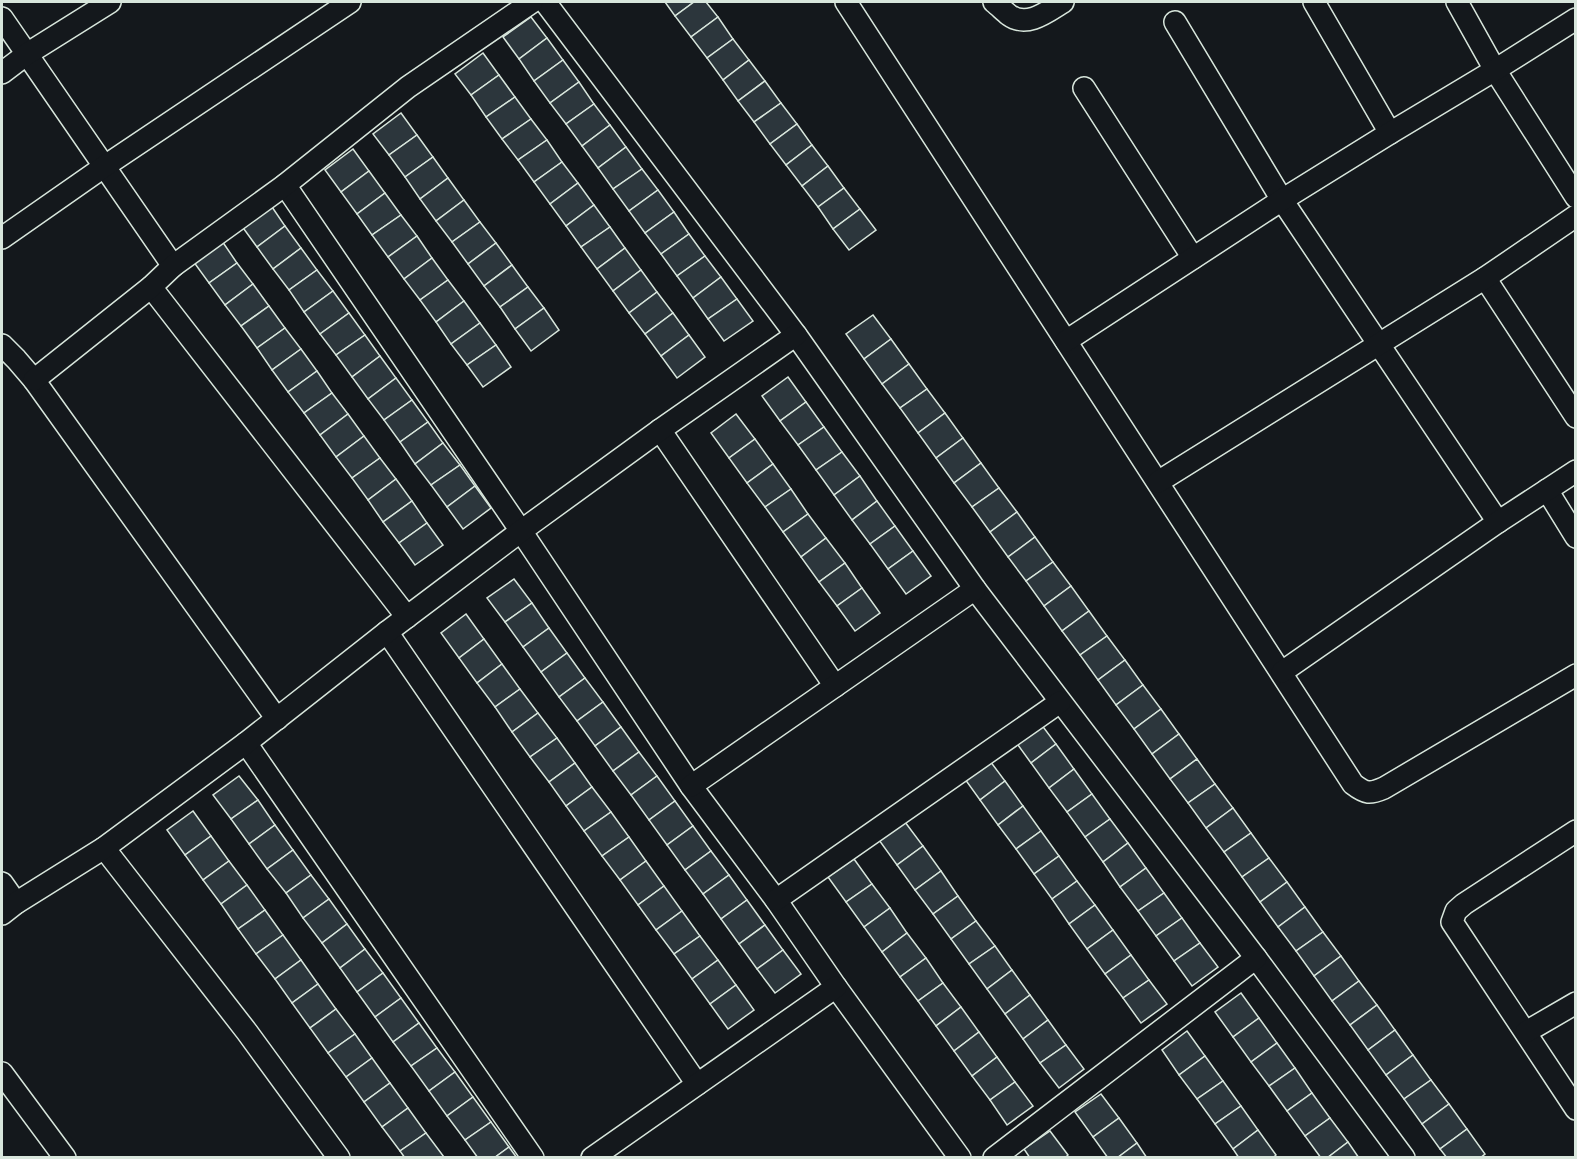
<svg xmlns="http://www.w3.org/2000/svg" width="1577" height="1159" font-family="Barlow,sans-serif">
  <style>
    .building { fill: #2c363c; stroke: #d8e6dc; stroke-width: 1.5 }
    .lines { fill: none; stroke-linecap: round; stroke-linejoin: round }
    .street-casing { stroke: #d8e6dc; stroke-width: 24 }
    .street { stroke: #14181c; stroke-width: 21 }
  </style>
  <rect width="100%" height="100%" fill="#14181c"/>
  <g class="building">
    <path d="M665,2H694L675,16Z"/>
    <path d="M694,2H706L718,17L691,37L675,16Z"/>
    <path d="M531,17L547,38L519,59L503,37Z"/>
    <path d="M718,17L733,39L707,58L691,37Z"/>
    <path d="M547,38L563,60L534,81L519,59Z"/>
    <path d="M733,39L749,60L723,80L707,58Z"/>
    <path d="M483,53L499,75L471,95L455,74Z"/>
    <path d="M563,60L579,82L550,103L534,81Z"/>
    <path d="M749,60L765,81L738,101L723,80Z"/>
    <path d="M499,75L515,97L486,117L471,95Z"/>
    <path d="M765,81L781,103L754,122L738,101Z"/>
    <path d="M579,82L594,104L566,124L550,103Z"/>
    <path d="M515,97L531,119L502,139L486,117Z"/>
    <path d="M781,103L797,124L770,144L754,122Z"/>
    <path d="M594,104L610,125L582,146L566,124Z"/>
    <path d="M401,113L417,135L389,155L373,134Z"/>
    <path d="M531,119L547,140L518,160L502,139Z"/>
    <path d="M797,124L812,145L786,165L770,144Z"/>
    <path d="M610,125L626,147L598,168L582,146Z"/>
    <path d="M417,135L433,157L405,177L389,155Z"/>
    <path d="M547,140L562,162L534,182L518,160Z"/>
    <path d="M812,145L828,166L802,186L786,165Z"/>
    <path d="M626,147L642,169L613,189L598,168Z"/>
    <path d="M353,149L369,171L341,192L325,170Z"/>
    <path d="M433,157L448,178L420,199L405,177Z"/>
    <path d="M562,162L578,183L550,204L534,182Z"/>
    <path d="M828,166L844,188L818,207L802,186Z"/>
    <path d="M642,169L658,190L629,211L613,189Z"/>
    <path d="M369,171L385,193L357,214L341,192Z"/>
    <path d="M448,178L464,200L436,221L420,199Z"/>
    <path d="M578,183L594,205L566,226L550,204Z"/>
    <path d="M844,188L860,209L833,229L818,207Z"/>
    <path d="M658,190L674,212L645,233L629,211Z"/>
    <path d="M385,193L401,215L372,235L357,214Z"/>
    <path d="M464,200L480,222L452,242L436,221Z"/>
    <path d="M270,204L285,226L257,247L241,225Z"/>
    <path d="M594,205L610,227L581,247L566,226Z"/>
    <path d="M860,209L876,230L849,250L833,229Z"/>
    <path d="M674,212L689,234L661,254L645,233Z"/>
    <path d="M401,215L417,236L388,257L372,235Z"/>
    <path d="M480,222L496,243L468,264L452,242Z"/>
    <path d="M285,226L301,248L273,269L257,247Z"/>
    <path d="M610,227L625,248L597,269L581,247Z"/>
    <path d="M689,234L705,256L677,276L661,254Z"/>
    <path d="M417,236L432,258L404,279L388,257Z"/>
    <path d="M222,241L237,263L209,283L193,261Z"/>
    <path d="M496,243L512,265L484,286L468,264Z"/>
    <path d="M301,248L317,270L289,290L273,269Z"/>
    <path d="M625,248L641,270L613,291L597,269Z"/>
    <path d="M705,256L721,277L693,298L677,276Z"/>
    <path d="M432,258L448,280L420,300L404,279Z"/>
    <path d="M237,263L253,284L225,305L209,283Z"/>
    <path d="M512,265L528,287L500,307L484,286Z"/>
    <path d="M317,270L333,291L304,312L289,290Z"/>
    <path d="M641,270L657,292L629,313L613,291Z"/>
    <path d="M721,277L737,299L708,319L693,298Z"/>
    <path d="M448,280L464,301L436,322L420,300Z"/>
    <path d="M253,284L269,306L241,326L225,305Z"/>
    <path d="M528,287L544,308L515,329L500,307Z"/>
    <path d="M333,291L349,313L320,334L304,312Z"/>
    <path d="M657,292L673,313L645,334L629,313Z"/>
    <path d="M737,299L753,321L724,341L708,319Z"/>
    <path d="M464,301L480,323L451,344L436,322Z"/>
    <path d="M269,306L285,328L257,348L241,326Z"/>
    <path d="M544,308L559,330L531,351L515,329Z"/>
    <path d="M349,313L365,335L336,355L320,334Z"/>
    <path d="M673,313L689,335L661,356L645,334Z"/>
    <path d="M873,315L891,339L864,359L846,334Z"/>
    <path d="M480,323L496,345L467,365L451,344Z"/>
    <path d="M285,328L301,349L272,370L257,348Z"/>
    <path d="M365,335L380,356L352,377L336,355Z"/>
    <path d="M689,335L705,357L677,378L661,356Z"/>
    <path d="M891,339L909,364L882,384L864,359Z"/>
    <path d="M496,345L511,367L483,387L467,365Z"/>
    <path d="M301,349L317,371L288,392L272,370Z"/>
    <path d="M380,356L396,378L368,399L352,377Z"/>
    <path d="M909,364L927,389L900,408L882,384Z"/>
    <path d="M317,371L332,393L304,413L288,392Z"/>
    <path d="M788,377L806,402L780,421L762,396Z"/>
    <path d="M396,378L412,400L384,420L368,399Z"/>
    <path d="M927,389L945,413L918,433L900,408Z"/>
    <path d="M332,393L348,414L320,435L304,413Z"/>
    <path d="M412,400L428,422L400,442L384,420Z"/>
    <path d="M806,402L824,427L798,445L780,421Z"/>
    <path d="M945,413L963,438L936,458L918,433Z"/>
    <path d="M348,414L364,436L336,457L320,435Z"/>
    <path d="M736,414L755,439L729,458L711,433Z"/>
    <path d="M428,422L443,443L415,464L400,442Z"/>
    <path d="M824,427L842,452L816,470L798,445Z"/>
    <path d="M364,436L380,458L352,478L336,457Z"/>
    <path d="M963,438L981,463L954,483L936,458Z"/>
    <path d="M755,439L773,464L747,483L729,458Z"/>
    <path d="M443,443L460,465L431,485L415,464Z"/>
    <path d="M842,452L860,476L834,495L816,470Z"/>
    <path d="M380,458L396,479L368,500L352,478Z"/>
    <path d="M981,463L999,488L972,507L954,483Z"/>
    <path d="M773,464L791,489L765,507L747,483Z"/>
    <path d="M460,465L475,486L447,507L431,485Z"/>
    <path d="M860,476L877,501L852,520L834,495Z"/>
    <path d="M396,479L412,501L383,522L368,500Z"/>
    <path d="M475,486L491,508L463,529L447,507Z"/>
    <path d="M999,488L1017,512L990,532L972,507Z"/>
    <path d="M791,489L808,514L783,532L765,507Z"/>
    <path d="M412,501L427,523L399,543L383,522Z"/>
    <path d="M877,501L895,526L870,544L852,520Z"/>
    <path d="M1017,512L1035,537L1008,557L990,532Z"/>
    <path d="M808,514L826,538L801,557L783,532Z"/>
    <path d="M427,523L443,545L415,565L399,543Z"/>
    <path d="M895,526L913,551L888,569L870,544Z"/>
    <path d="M1035,537L1053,562L1026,581L1008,557Z"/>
    <path d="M826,538L845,563L819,582L801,557Z"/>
    <path d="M913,551L931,576L906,594L888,569Z"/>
    <path d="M1053,562L1071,586L1044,606L1026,581Z"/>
    <path d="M845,563L862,588L837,606L819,582Z"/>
    <path d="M514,579L532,603L505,622L487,598Z"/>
    <path d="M1071,586L1089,611L1062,631L1044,606Z"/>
    <path d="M862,588L880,613L855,631L837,606Z"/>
    <path d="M532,603L549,628L523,647L505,622Z"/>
    <path d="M1089,611L1107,636L1080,655L1062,631Z"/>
    <path d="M466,614L484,639L459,658L441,633Z"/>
    <path d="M549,628L567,653L541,672L523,647Z"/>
    <path d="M1107,636L1125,660L1098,680L1080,655Z"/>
    <path d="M484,639L502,664L477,683L459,658Z"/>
    <path d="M567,653L585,678L559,697L541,672Z"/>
    <path d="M1125,660L1143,685L1116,705L1098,680Z"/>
    <path d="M502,664L520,689L495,707L477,683Z"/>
    <path d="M585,678L603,702L577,721L559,697Z"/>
    <path d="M1143,685L1161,709L1134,729L1116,705Z"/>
    <path d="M520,689L538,713L512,732L495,707Z"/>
    <path d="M603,702L621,727L595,746L577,721Z"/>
    <path d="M1161,709L1179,734L1152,754L1134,729Z"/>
    <path d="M538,713L557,738L530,757L512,732Z"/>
    <path d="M1038,720L1056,744L1031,763L1013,738Z"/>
    <path d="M621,727L639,752L613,771L595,746Z"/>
    <path d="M1179,734L1197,759L1170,779L1152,754Z"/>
    <path d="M557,738L575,763L549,782L530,757Z"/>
    <path d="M1056,744L1074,769L1049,788L1031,763Z"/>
    <path d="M639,752L657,776L631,795L613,771Z"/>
    <path d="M987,757L1005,781L980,800L962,775Z"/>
    <path d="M1197,759L1215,784L1188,803L1170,779Z"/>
    <path d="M575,763L592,787L566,806L549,782Z"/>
    <path d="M1074,769L1092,794L1067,812L1049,788Z"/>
    <path d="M239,776L258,800L231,819L213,795Z"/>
    <path d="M657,776L675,801L649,820L631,795Z"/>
    <path d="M1005,781L1023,806L998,825L980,800Z"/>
    <path d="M1215,784L1233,808L1206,828L1188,803Z"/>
    <path d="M592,787L611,812L584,831L566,806Z"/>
    <path d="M1092,794L1110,819L1085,837L1067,812Z"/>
    <path d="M258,800L275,825L249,844L231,819Z"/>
    <path d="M675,801L693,826L667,845L649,820Z"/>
    <path d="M1023,806L1041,831L1016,849L998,825Z"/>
    <path d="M1233,808L1251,833L1224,852L1206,828Z"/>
    <path d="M193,811L211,836L185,855L167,830Z"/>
    <path d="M611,812L629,837L602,856L584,831Z"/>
    <path d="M1110,819L1128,843L1103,862L1085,837Z"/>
    <path d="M905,822L923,846L897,865L879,840Z"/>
    <path d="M275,825L293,850L267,869L249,844Z"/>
    <path d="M693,826L711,851L685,870L667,845Z"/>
    <path d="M1041,831L1059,856L1034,874L1016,849Z"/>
    <path d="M1251,833L1269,858L1242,877L1224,852Z"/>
    <path d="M211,836L229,861L203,880L185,855Z"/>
    <path d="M629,837L646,861L620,880L602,856Z"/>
    <path d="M1128,843L1146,868L1120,887L1103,862Z"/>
    <path d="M923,846L941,871L915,890L897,865Z"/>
    <path d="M293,850L311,875L286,893L267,869Z"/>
    <path d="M711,851L729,875L703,894L685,870Z"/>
    <path d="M1059,856L1077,881L1052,899L1034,874Z"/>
    <path d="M1269,858L1287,882L1260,902L1242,877Z"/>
    <path d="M854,859L872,884L846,902L828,877Z"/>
    <path d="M229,861L247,885L221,904L203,880Z"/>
    <path d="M646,861L664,886L638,905L620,880Z"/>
    <path d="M1146,868L1164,893L1138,911L1120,887Z"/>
    <path d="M941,871L958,896L933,914L915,890Z"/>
    <path d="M311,875L329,899L303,918L286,893Z"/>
    <path d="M729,875L747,900L721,919L703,894Z"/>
    <path d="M1077,881L1095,905L1069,924L1052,899Z"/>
    <path d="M1287,882L1305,907L1278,927L1260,902Z"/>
    <path d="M872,884L890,908L864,927L846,902Z"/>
    <path d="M247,885L265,910L238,929L221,904Z"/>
    <path d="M664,886L682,911L656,930L638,905Z"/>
    <path d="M1164,893L1182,918L1156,936L1138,911Z"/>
    <path d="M958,896L976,921L951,939L933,914Z"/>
    <path d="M329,899L347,924L322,943L303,918Z"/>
    <path d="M747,900L765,925L739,944L721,919Z"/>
    <path d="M1095,905L1113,930L1087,949L1069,924Z"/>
    <path d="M1305,907L1323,932L1296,951L1278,927Z"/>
    <path d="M890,908L907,933L882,952L864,927Z"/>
    <path d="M265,910L283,935L256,954L238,929Z"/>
    <path d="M682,911L700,936L674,954L656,930Z"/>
    <path d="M1182,918L1200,943L1174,961L1156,936Z"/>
    <path d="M976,921L995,946L969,964L951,939Z"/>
    <path d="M347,924L365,949L340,968L322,943Z"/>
    <path d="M765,925L783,950L757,969L739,944Z"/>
    <path d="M1113,930L1131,955L1105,974L1087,949Z"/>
    <path d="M1323,932L1341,956L1314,976L1296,951Z"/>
    <path d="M907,933L926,958L900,977L882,952Z"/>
    <path d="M283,935L301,960L275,979L256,954Z"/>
    <path d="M700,936L718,960L692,979L674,954Z"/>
    <path d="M1200,943L1218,967L1192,986L1174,961Z"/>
    <path d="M995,946L1012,970L987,989L969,964Z"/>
    <path d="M365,949L383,973L357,992L340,968Z"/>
    <path d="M783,950L801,974L775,993L757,969Z"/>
    <path d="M1131,955L1149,980L1123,998L1105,974Z"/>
    <path d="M1341,956L1359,981L1332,1001L1314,976Z"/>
    <path d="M926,958L943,983L918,1001L900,977Z"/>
    <path d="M301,960L318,984L292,1003L275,979Z"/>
    <path d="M718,960L736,985L710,1004L692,979Z"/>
    <path d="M1012,970L1030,995L1005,1014L987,989Z"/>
    <path d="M383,973L401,998L375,1017L357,992Z"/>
    <path d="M1149,980L1167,1004L1141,1023L1123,998Z"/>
    <path d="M1359,981L1377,1005L1350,1025L1332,1001Z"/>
    <path d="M943,983L961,1007L936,1026L918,1001Z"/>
    <path d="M318,984L336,1009L310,1028L292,1003Z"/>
    <path d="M736,985L754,1010L728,1029L710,1004Z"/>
    <path d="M1241,993L1259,1018L1233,1037L1215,1012Z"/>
    <path d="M1030,995L1048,1020L1023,1039L1005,1014Z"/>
    <path d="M401,998L419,1023L393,1042L375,1017Z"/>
    <path d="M1377,1005L1395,1030L1368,1050L1350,1025Z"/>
    <path d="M961,1007L979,1032L954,1051L936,1026Z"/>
    <path d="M336,1009L355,1034L328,1053L310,1028Z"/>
    <path d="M1259,1018L1277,1043L1251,1062L1233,1037Z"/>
    <path d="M1048,1020L1066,1045L1040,1063L1023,1039Z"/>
    <path d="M419,1023L437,1048L411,1066L393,1042Z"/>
    <path d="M1395,1030L1413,1055L1386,1075L1368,1050Z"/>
    <path d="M1187,1031L1205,1056L1179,1075L1162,1050Z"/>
    <path d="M979,1032L997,1057L972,1076L954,1051Z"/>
    <path d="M355,1034L372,1058L346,1077L328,1053Z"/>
    <path d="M1277,1043L1295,1068L1269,1086L1251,1062Z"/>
    <path d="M1066,1045L1084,1069L1059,1088L1040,1063Z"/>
    <path d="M437,1048L455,1072L429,1091L411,1066Z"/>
    <path d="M1413,1055L1431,1080L1404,1099L1386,1075Z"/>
    <path d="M1205,1056L1223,1081L1197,1099L1179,1075Z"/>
    <path d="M997,1057L1015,1082L990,1100L972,1076Z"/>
    <path d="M372,1058L390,1083L364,1102L346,1077Z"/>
    <path d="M1295,1068L1312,1093L1287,1111L1269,1086Z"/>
    <path d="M455,1072L473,1097L447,1116L429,1091Z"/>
    <path d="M1431,1080L1449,1104L1422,1124L1404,1099Z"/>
    <path d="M1223,1081L1241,1106L1215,1124L1197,1099Z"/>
    <path d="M1015,1082L1033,1106L1007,1125L990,1100Z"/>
    <path d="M390,1083L408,1108L382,1127L364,1102Z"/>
    <path d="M1312,1093L1330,1118L1305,1136L1287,1111Z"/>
    <path d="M1101,1094L1119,1118L1093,1137L1075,1112Z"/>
    <path d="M473,1097L491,1122L465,1140L447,1116Z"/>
    <path d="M1449,1104L1467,1129L1440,1149L1422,1124Z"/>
    <path d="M1241,1106L1258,1130L1233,1149L1215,1124Z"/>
    <path d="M408,1108L426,1133L400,1151L382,1127Z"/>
    <path d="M1119,1118L1137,1143L1117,1158H1108L1093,1137Z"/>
    <path d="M1330,1118L1348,1142L1327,1158H1321L1305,1136Z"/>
    <path d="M491,1122L509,1147L494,1158H478L465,1140Z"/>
    <path d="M1467,1129L1485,1154L1480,1158H1447L1440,1149Z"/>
    <path d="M1258,1130L1276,1155L1273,1158H1239L1233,1149Z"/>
    <path d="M1050,1131L1068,1155L1065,1158H1030L1024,1149Z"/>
    <path d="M426,1133L444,1157L405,1158L400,1151Z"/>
    <path d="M1348,1142L1359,1158H1327Z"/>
    <path d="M1137,1143L1147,1158H1117Z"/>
    <path d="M509,1147L517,1158H494Z"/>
  </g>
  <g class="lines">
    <defs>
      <g id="street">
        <path d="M545,2L796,335L975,589L1256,958L1404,1158"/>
        <path d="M846,2L1353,784C1366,794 1370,794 1384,788L1576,675"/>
        <path d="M994,2C999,6 1004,11 1009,15C1027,28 1047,12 1063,2"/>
        <path d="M1314,2L1390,133"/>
        <path d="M1457,2L1495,70L1576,197"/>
        <path d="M2,18L173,266"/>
        <path d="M1175,22L1282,200L1498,522"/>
        <path d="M2,73L27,54L110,2"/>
        <path d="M1084,88L1193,258"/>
        <path d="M285,185L521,531L691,786L776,900L836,987L960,1158"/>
        <path d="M2,238L105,166L350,2"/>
        <path d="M1485,278L1576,417"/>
        <path d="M151,287L407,617"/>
        <path d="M1066,341L1282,200L1390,133L1495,70L1576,19"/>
        <path d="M2,345L16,359L34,380L277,719"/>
        <path d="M34,380L151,287L173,266L285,185L408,87L532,2"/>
        <path d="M660,430L835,686"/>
        <path d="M1158,482L1485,278L1576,216"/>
        <path d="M1547,490L1576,537"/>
        <path d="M387,632L697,1084"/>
        <path d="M1282,672L1498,522L1576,471"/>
        <path d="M246,743L533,1158"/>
        <path d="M691,786L975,589"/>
        <path d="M1576,831L1464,904L1456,911L1452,922L1576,1109"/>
        <path d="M104,848L247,1032L339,1158"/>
        <path d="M2,883L16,903"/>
        <path d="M776,900L1060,702"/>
        <path d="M2,914L16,903L104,848L246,743L387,632L521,531L660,430L796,335"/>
        <path d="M1526,1032L1576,1003"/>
        <path d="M2,1073L65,1158"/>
        <path d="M592,1158L836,987"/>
        <path d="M994,1158L1256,958"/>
      </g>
    </defs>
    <use href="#street" class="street-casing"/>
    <use href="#street" class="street"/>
  </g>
  <rect width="1577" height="1159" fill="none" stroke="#d8e6dc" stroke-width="6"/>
</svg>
